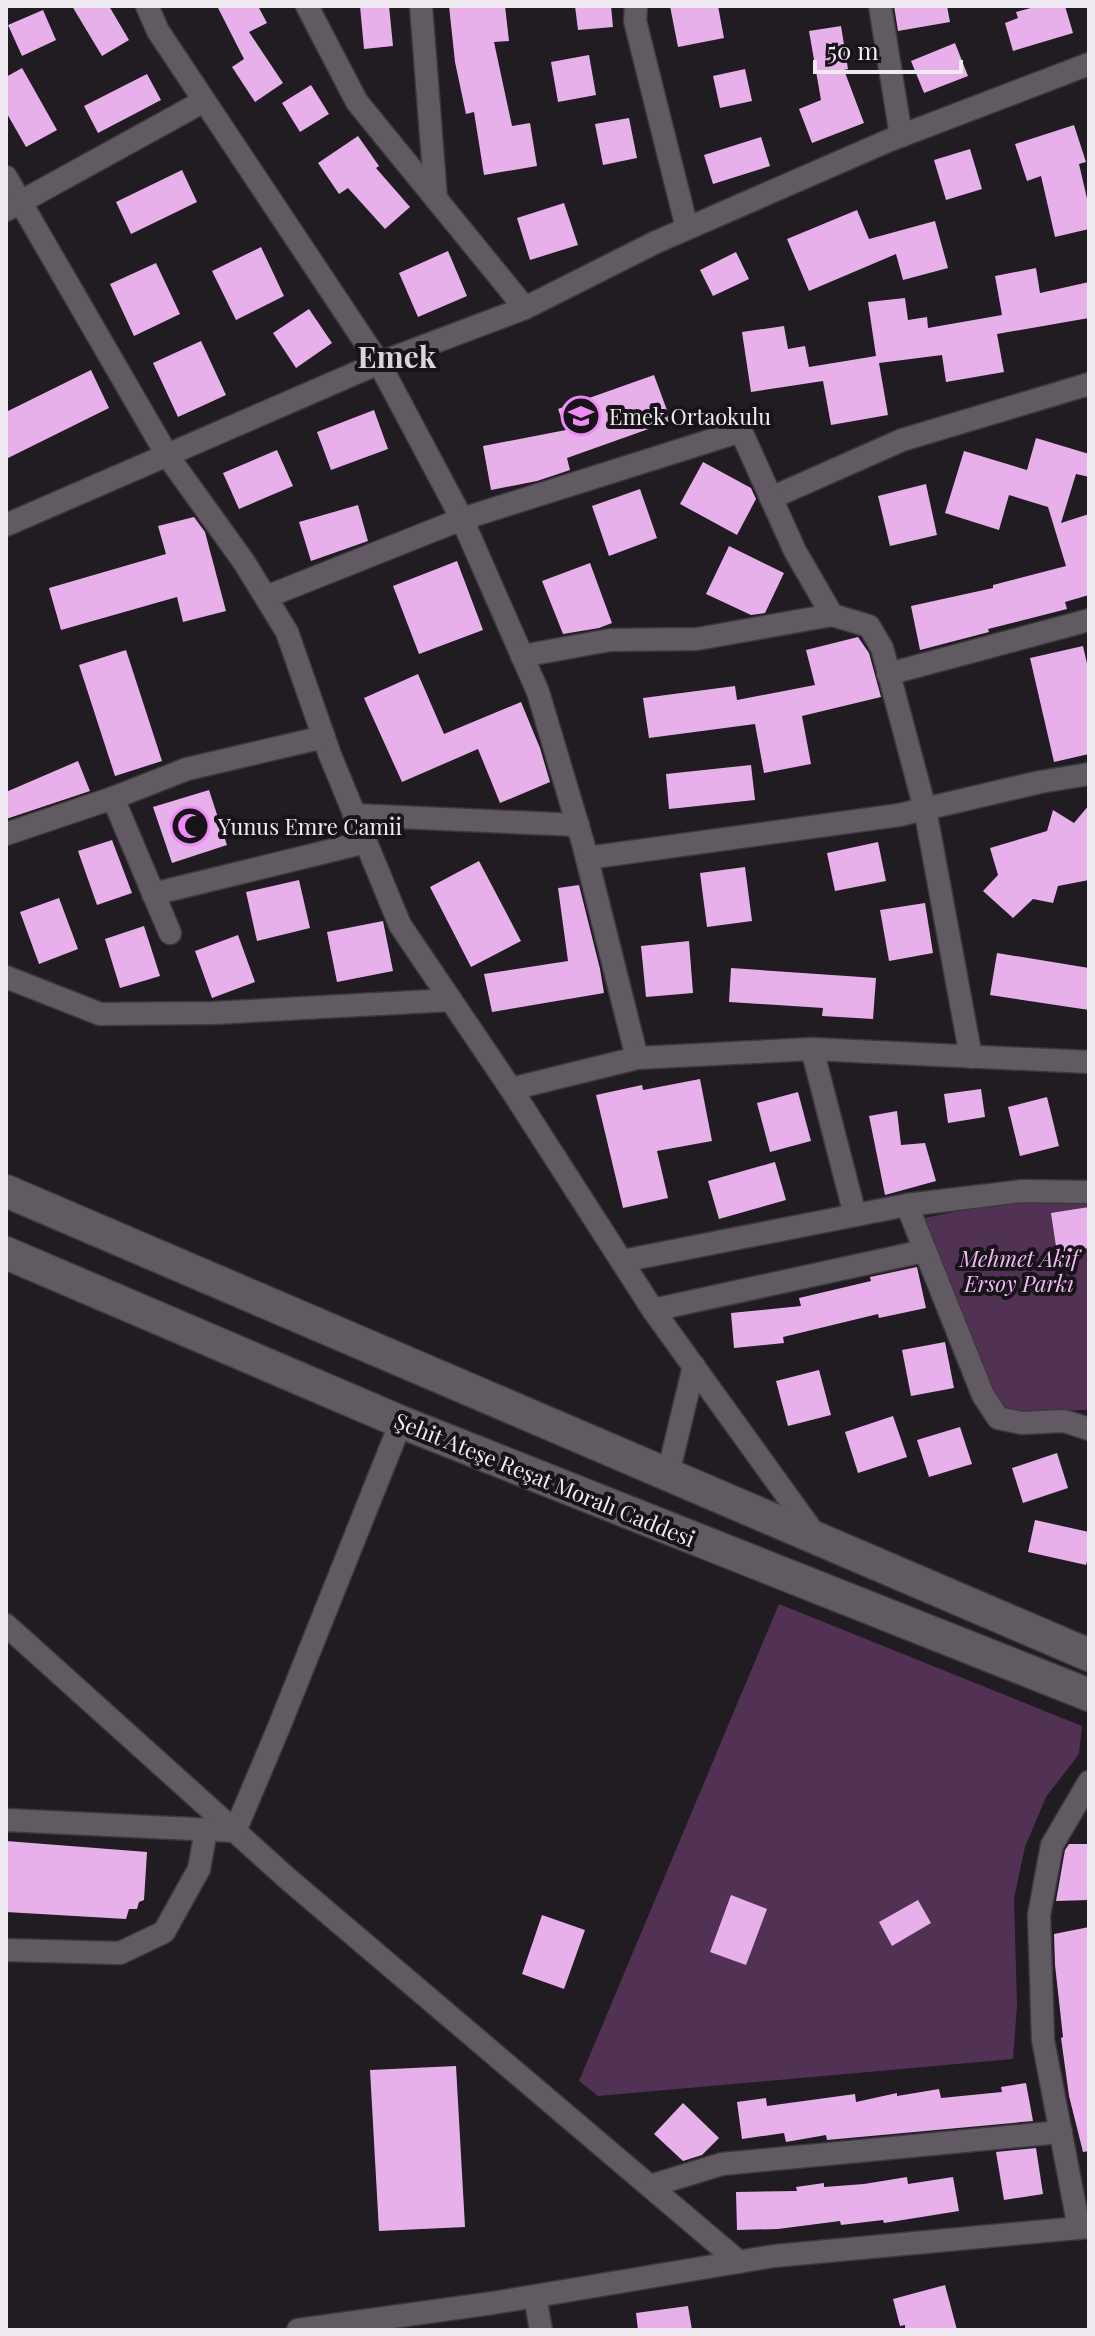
<svg xmlns="http://www.w3.org/2000/svg" width="1095" height="2336" font-family="'Playfair Display',serif">
  <style>
    .green { fill: #513254 }
    .building { fill: #e7b0eb }
    .lines { fill: none; stroke-linecap: round; stroke-linejoin: round }
    .minor-casing { stroke: #3d383d; stroke-width: 25 }
    .secondary-casing { stroke: #3d383d; stroke-width: 35 }
    .minor { stroke: #625a63; stroke-width: 22 }
    .secondary { stroke: #625a63; stroke-width: 32 }
    .labels { text-anchor: middle; dominant-baseline: central; stroke-width: 8; stroke-linejoin: round; paint-order: stroke }
    .poi-label { font-size: 22px; fill: #efeaef; stroke: #181219; text-anchor: start }
    .park-label { font-size: 22px; font-style: italic; fill: #f2b9f7; stroke: #181219 }
    .street-label { font-size: 22px; fill: #efeaef; stroke: #181219 }
    .district-label { font-size: 30px; font-weight: bold; fill: #dcd3dd; stroke: #181219 }
  </style>
  <rect width="100%" height="100%" fill="#211b22"/>
  <g class="green">
    <path d="M1024,1198L1089,1204V1410L1001,1411L980,1364L924,1218Z"/>
    <path d="M779,1604L1082,1726L1079,1754L1046,1797L1025,1847L1014,1898L1017,2005L1013,2059L598,2096L579,2081Z"/>
  </g>
  <g class="building">
    <path d="M72,6H109L129,40L102,56Z"/>
    <path d="M217,6H258L267,23L249,32L283,83L255,102L232,67L244,59Z"/>
    <path d="M360,6H389L393,46L364,49Z"/>
    <path d="M449,6H505L509,41L494,42L512,126L530,123L537,166L484,175L474,112L466,114L455,62Z"/>
    <path d="M575,6H611L613,27L578,30Z"/>
    <path d="M670,6H718L724,38L678,47Z"/>
    <path d="M894,6H947L950,22L898,31Z"/>
    <path d="M1038,6H1065L1073,33L1013,51L1005,23L1018,18L1016,12Z"/>
    <path d="M43,10L56,40L22,56L8,25Z"/>
    <path d="M841,26L848,69L844,70L864,123L812,143L799,109L821,100L809,31Z"/>
    <path d="M955,43L968,76L924,93L911,61Z"/>
    <path d="M589,55L596,95L558,102L551,62Z"/>
    <path d="M22,68L57,130L26,147L6,112V77Z"/>
    <path d="M745,69L752,101L720,108L713,76Z"/>
    <path d="M147,74L161,100L98,133L84,106Z"/>
    <path d="M311,85L329,114L300,132L282,103Z"/>
    <path d="M629,118L637,158L603,165L595,124Z"/>
    <path d="M1074,125L1086,162L1079,164L1089,207V229L1055,237L1041,176L1027,181L1015,144Z"/>
    <path d="M358,136L379,166L376,168L410,207L385,229L348,188L339,194L318,163Z"/>
    <path d="M761,137L770,166L713,184L704,155Z"/>
    <path d="M970,149L982,189L946,200L934,160Z"/>
    <path d="M182,170L197,202L131,234L116,202Z"/>
    <path d="M564,203L578,245L530,260L517,218Z"/>
    <path d="M857,210L869,239L935,221L948,268L903,280L896,254L809,291L787,239Z"/>
    <path d="M261,247L284,296L236,320L212,271Z"/>
    <path d="M448,251L467,296L418,317L399,273Z"/>
    <path d="M736,252L749,279L713,296L700,270Z"/>
    <path d="M156,263L180,314L134,336L110,284Z"/>
    <path d="M1036,268L1040,293L1089,282V318L997,334L1004,372L946,382L942,355L879,363L888,415L831,425L823,381L751,392L742,332L784,326L788,349L805,346L809,367L876,356L868,302L905,298L908,320L927,317L928,328L1002,315L995,276Z"/>
    <path d="M309,309L332,343L296,368L273,333Z"/>
    <path d="M201,341L226,395L178,417L153,363Z"/>
    <path d="M91,370L109,408L6,459V412Z"/>
    <path d="M654,375L671,421L567,458L570,470L537,481L491,490L483,446L566,430L558,409Z"/>
    <path d="M374,410L388,449L331,470L317,432Z"/>
    <path d="M1036,438L1089,454V477L1076,474L1061,523L1089,514V595L1065,602L1067,609L988,629L989,632L920,650L911,606L993,588V585L1066,566L1048,507L1009,495L999,530L945,513L964,451L1027,470Z"/>
    <path d="M277,450L293,486L239,509L223,473Z"/>
    <path d="M703,462L751,488L756,499L737,535L680,504Z"/>
    <path d="M926,484L937,535L890,546L878,496Z"/>
    <path d="M640,489L657,538L609,556L592,506Z"/>
    <path d="M358,505L368,541L311,561L299,522Z"/>
    <path d="M194,517L205,532L226,611L183,622L177,597L61,630L49,588L166,554L158,526Z"/>
    <path d="M729,546L784,573L765,613L751,615L706,594Z"/>
    <path d="M457,561L483,630L419,654L393,586Z"/>
    <path d="M590,563L612,623L599,628L563,634L542,581Z"/>
    <path d="M858,637L869,653L881,697L802,716L811,764L764,773L755,724L649,738L643,698L735,686L737,700L815,685L806,650Z"/>
    <path d="M1083,646L1089,672V754L1054,762L1030,658Z"/>
    <path d="M126,650L162,761L115,776L79,665Z"/>
    <path d="M418,674L444,734L521,702L540,748L550,782L500,803L478,749L402,782L364,698Z"/>
    <path d="M78,761L90,791L6,819V792Z"/>
    <path d="M751,765L755,800L669,809L666,774Z"/>
    <path d="M209,790L227,845L172,863L153,807Z"/>
    <path d="M1089,805V880L1058,886L1053,903L1033,899L1013,918L983,891L998,875L990,848L1047,831L1053,810L1074,823Z"/>
    <path d="M112,840L132,893L97,905L78,851Z"/>
    <path d="M878,842L886,881L835,891L827,853Z"/>
    <path d="M479,861L521,941L471,967L430,887Z"/>
    <path d="M745,867L752,921L707,927L700,873Z"/>
    <path d="M299,880L310,928L257,941L246,892Z"/>
    <path d="M579,885L600,969L604,993L492,1012L484,974L568,961L558,888Z"/>
    <path d="M59,898L78,949L39,964L20,912Z"/>
    <path d="M925,903L933,953L889,961L880,910Z"/>
    <path d="M383,921L393,971L337,982L327,932Z"/>
    <path d="M144,926L160,976L120,988L105,939Z"/>
    <path d="M238,935L255,982L212,998L195,951Z"/>
    <path d="M689,941L693,993L646,997L641,946Z"/>
    <path d="M997,953L1089,968V1010L990,995Z"/>
    <path d="M731,968L876,978L873,1019L822,1016L823,1008L729,1002Z"/>
    <path d="M700,1079L712,1141L657,1151L668,1198L623,1208L596,1095L642,1085L643,1090Z"/>
    <path d="M981,1089L985,1117L948,1123L944,1094Z"/>
    <path d="M798,1092L811,1141L770,1152L757,1103Z"/>
    <path d="M1047,1097L1059,1146L1020,1156L1008,1107Z"/>
    <path d="M897,1111L901,1145L925,1143L936,1181L885,1195L869,1116Z"/>
    <path d="M775,1162L786,1200L719,1219L708,1181Z"/>
    <path d="M1089,1207V1248L1057,1253L1051,1213Z"/>
    <path d="M917,1267L926,1308L879,1318L878,1314L783,1337L784,1343L734,1348L731,1313L801,1306L799,1298L871,1281L870,1277Z"/>
    <path d="M945,1342L954,1388L911,1396L902,1350Z"/>
    <path d="M819,1370L831,1415L788,1426L776,1381Z"/>
    <path d="M893,1416L907,1457L858,1473L845,1432Z"/>
    <path d="M960,1427L972,1464L929,1477L917,1440Z"/>
    <path d="M1057,1453L1068,1488L1023,1503L1012,1468Z"/>
    <path d="M1035,1520L1089,1532V1554L1086,1565L1028,1552Z"/>
    <path d="M6,1841L147,1852L144,1900L139,1902L137,1909H129L126,1919L6,1912Z"/>
    <path d="M1069,1844H1089V1900L1056,1901L1065,1850Z"/>
    <path d="M731,1895L767,1909L746,1965L710,1952Z"/>
    <path d="M918,1900L931,1923L892,1946L879,1922Z"/>
    <path d="M542,1915L585,1930L564,1989L522,1974Z"/>
    <path d="M1089,1927V2151L1083,2152L1069,2096L1061,2038L1063,2037L1055,1965L1054,1934Z"/>
    <path d="M456,2066L465,2227L379,2231L370,2070Z"/>
    <path d="M1026,2083L1033,2121L827,2140L826,2135L786,2142L784,2133L742,2139L737,2102L766,2098L767,2106L855,2094L856,2102L897,2093V2096L939,2089L941,2098L1002,2092L1001,2087Z"/>
    <path d="M683,2103L719,2138L702,2155L683,2161L654,2134Z"/>
    <path d="M1036,2148L1043,2194L1004,2200L996,2152Z"/>
    <path d="M907,2177L908,2184L953,2177L959,2211L884,2223L883,2220L841,2225L840,2221L778,2229L737,2230L736,2192L797,2191L796,2187L824,2183V2187L864,2184Z"/>
    <path d="M945,2285L957,2330H905V2325L900,2326L893,2299Z"/>
    <path d="M688,2306L692,2330H638L636,2313Z"/>
  </g>
  <g class="lines">
    <defs>
      <g id="minor">
        <path d="M147,6L158,31L379,363L462,519L538,692L583,843L637,1058"/>
        <path d="M307,6L357,102L525,308"/>
        <path d="M421,6L436,199"/>
        <path d="M636,6L635,21L687,228"/>
        <path d="M880,6L901,136"/>
        <path d="M6,177L167,455L244,562L287,632L330,755L400,925L511,1089L653,1310L816,1536"/>
        <path d="M6,210L204,101"/>
        <path d="M771,498L902,440L1089,384"/>
        <path d="M6,525L379,363L525,308L654,243L890,140L1089,64"/>
        <path d="M266,597L462,519L741,431L795,551L832,615L869,626L882,648L925,809L971,1057"/>
        <path d="M522,656L610,640L697,639L832,615"/>
        <path d="M888,674L1089,620"/>
        <path d="M113,798L170,933"/>
        <path d="M354,815L578,825"/>
        <path d="M6,834L113,798L187,769L324,737"/>
        <path d="M587,858L899,815L1040,782L1089,774"/>
        <path d="M153,894L366,842"/>
        <path d="M6,977L100,1014L213,1013L451,1000"/>
        <path d="M812,1049L855,1215"/>
        <path d="M511,1089L637,1058L812,1049L1089,1062"/>
        <path d="M907,1205L983,1395L998,1418L1022,1423L1064,1421L1089,1429"/>
        <path d="M622,1261L907,1205L1022,1191L1089,1192"/>
        <path d="M653,1310L924,1251"/>
        <path d="M668,1474L694,1366"/>
        <path d="M6,1625L288,1879L739,2262"/>
        <path d="M6,1820L235,1831L279,1727L401,1422"/>
        <path d="M6,1950L120,1953L164,1932L199,1869L206,1830"/>
        <path d="M650,2186L722,2164L1061,2132"/>
        <path d="M1079,2228L1043,2040L1039,1915L1052,1845L1089,1782"/>
        <path d="M535,2296L541,2330"/>
        <path d="M298,2330L493,2303L774,2256L1089,2227"/>
      </g>
      <g id="secondary">
        <path d="M6,1191L1089,1655"/>
        <path d="M6,1253L401,1422L1089,1695"/>
      </g>
    </defs>
    <use href="#minor" class="minor-casing"/>
    <use href="#secondary" class="secondary-casing"/>
    <use href="#minor" class="minor"/>
    <use href="#secondary" class="secondary"/>
  </g>
  <defs>
    <symbol id="school-ring" viewBox="-11 -11 22 22"><circle r="9.5" fill="#181219" stroke="#ef8bf7" stroke-width="1.5"/><path d="M0-5L7-2L0 1L-7-2ZM-4 1L0 2.5L4 1V4Q0 6-4 4Z" fill="#ef8bf7"/></symbol>
    <symbol id="mosque-ring" viewBox="-11 -11 22 22"><circle r="9.5" fill="#181219" stroke="#ef8bf7" stroke-width="1.5"/><path d="M3.5-4.9A6 6 0 1 0 3.5 4.9A5 5 0 1 1 3.5-4.9Z" fill="#ef8bf7"/></symbol>
  </defs>
  <g fill-rule="evenodd">
    <use href="#school-ring" x="559" y="394" width="44" height="44"/>
    <use href="#mosque-ring" x="168" y="804" width="44" height="44"/>
  </g>
  <g class="labels">
    <g class="poi-label">
      <text x="609" y="416">Emek Ortaokulu</text>
      <text x="218" y="826">Yunus Emre Camii</text>
    </g>
    <g class="park-label">
      <text x="1019" y="1258">Mehmet Akif<tspan x="1019" dy="25">Ersoy Parkı</tspan></text>
    </g>
    <g class="street-label">
      <text transform="translate(545 1479) rotate(22)">Şehit Ateşe Reşat Moralı Caddesi</text>
    </g>
    <g class="district-label">
      <text x="397" y="356">Emek</text>
    </g>
  </g>
  <rect width="1095" height="2336" fill="none" stroke="#efeaef" stroke-width="16"/>
  <path d="M815 60v12h146v-12" fill="none" stroke="#efeaef" stroke-width="4"/>
  <text x="827" y="60" font-size="24" fill="#efeaef" stroke="#181219" stroke-width="6" paint-order="stroke">50 m</text>
</svg>
